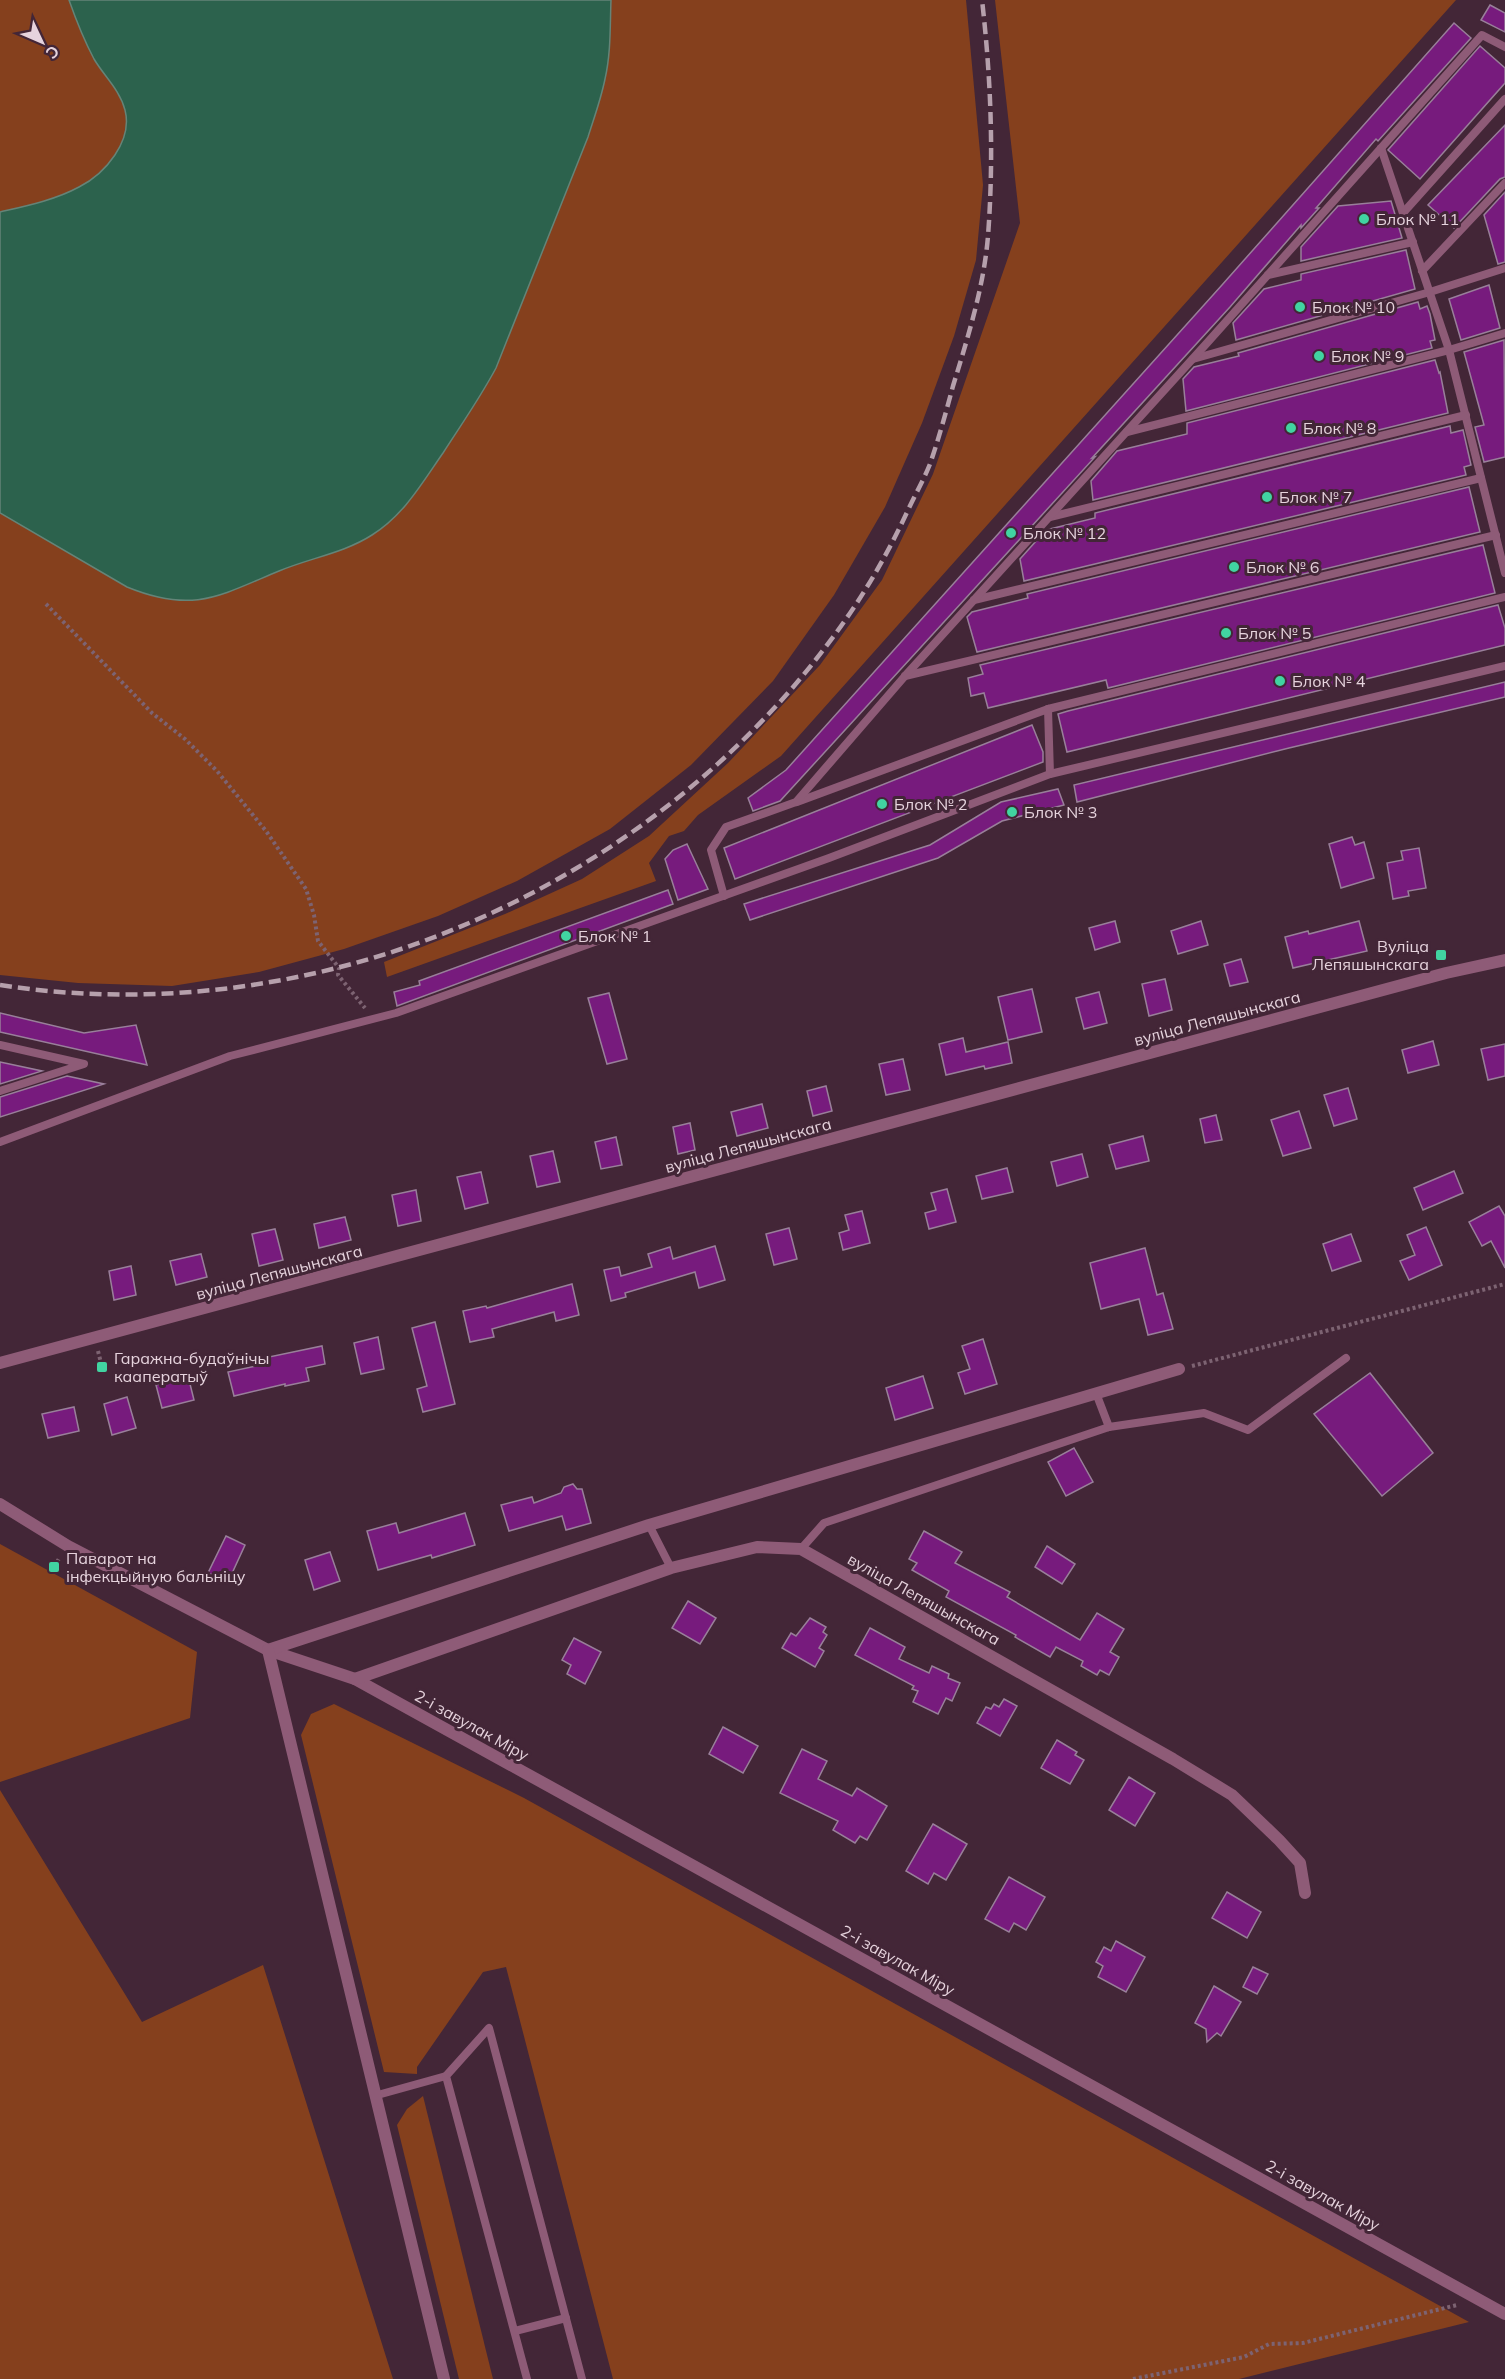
<svg xmlns="http://www.w3.org/2000/svg" width="1505" height="2379" font-family="Mulish,sans-serif">
  <style>
    .green { fill: #85401d }
    .water { fill: #2c624d; stroke: #648478; stroke-width: 1.5 }
    .building { fill: #771b7d; stroke: #997f9a; stroke-width: 1.5 }
    .lines { fill: none; stroke-linecap: round; stroke-linejoin: round }
    .path { stroke: #7d6372; stroke-width: 4; stroke-dasharray: 3 3; stroke-linecap: butt }
    .service { stroke: #8e5b77; stroke-width: 8 }
    .minor { stroke: #8e5b77; stroke-width: 12 }
    .tertiary { stroke: #8e5b77; stroke-width: 12 }
    .rail { stroke: #b6a0ac; stroke-width: 4.5; stroke-dasharray: 12 6; stroke-linecap: butt }
    .poi-dot { fill: #41d4a1; stroke: #432637; stroke-width: 2 }
    .labels { text-anchor: middle; dominant-baseline: central; stroke-width: 6; stroke-linejoin: round; paint-order: stroke }
    .poi-label { font-size: 16px; fill: #e6d3dd; stroke: #432637; text-anchor: start }
    .street-label { font-size: 16px; fill: #e6d3dd; stroke: #432637 }
  </style>
  <rect width="100%" height="100%" fill="#432637"/>
  <g class="green">
    <path d="M0,0H966L983,185L976,260L954,336L922,423L885,507L834,595L773,681L691,765L610,829L517,881L438,916L344,949L259,972L172,986L78,983L0,975Z"/>
    <path d="M995,0H1456L781,756L698,815L684,831L669,836L649,863L656,881L387,977L384,962L505,914L582,879L649,836L728,763L820,665L882,580L933,474L1020,223Z"/>
    <path d="M0,1544L197,1652L190,1718L0,1782Z"/>
    <path d="M334,1704L524,1798L1469,2322L1239,2379H613L506,1967L483,1972L417,2067V2074L384,2072L301,1735L311,1714Z"/>
    <path d="M0,1790L142,2022L263,1965L393,2379H0Z"/>
    <path d="M423,2096L493,2379H459L397,2125L407,2109Z"/>
  </g>
  <path class="water" d="M69,0H611C610,26 611,53 605,79C601,99 594,118 588,137L496,368C480,398 461,425 443,453C422,483 404,515 372,535C344,553 310,558 279,571C219,596 193,614 127,587L0,513V212C26,206 55,200 79,187C105,174 133,141 125,110C120,90 104,76 94,59C84,40 76,20 69,0Z"/>
  <g class="building">
    <path d="M1490,5L1505,13V32L1481,20Z"/>
    <path d="M1454,23L1471,38L1378,141L1376,139L1316,208H1319L1301,228V225L1230,307L1092,458L1095,457L780,801L753,811L748,798L786,770L1222,285Z"/>
    <path d="M1480,46L1505,68V83L1420,179L1388,150Z"/>
    <path d="M1505,125V177L1500,179L1454,228L1428,205Z"/>
    <path d="M1505,192V262L1498,264L1484,215Z"/>
    <path d="M1391,201L1402,238L1301,261V247L1338,206Z"/>
    <path d="M1406,250L1415,289L1236,340L1233,323L1264,289L1301,280V274Z"/>
    <path d="M1489,285L1500,328L1461,340L1449,299Z"/>
    <path d="M1418,302L1420,309L1427,306L1430,314L1435,340L1430,341L1432,348L1186,411L1183,379L1194,367L1239,356L1238,353Z"/>
    <path d="M1504,340L1505,457L1484,462L1475,427L1484,425L1464,352Z"/>
    <path d="M1435,360L1439,373L1440,372L1448,413L1093,500L1091,481L1117,451L1187,434V423Z"/>
    <path d="M1450,426L1451,433L1463,430L1471,465L1464,467L1466,475L1024,581L1020,559L1046,530L1095,518V513Z"/>
    <path d="M1469,487L1480,532L977,652L967,617L972,612L1028,598L1027,594Z"/>
    <path d="M1483,545L1495,593L1108,688L1106,680L988,708L984,693L971,696L968,678L983,674L980,665Z"/>
    <path d="M1498,605L1505,628V645L1067,752L1058,714L1068,711Z"/>
    <path d="M1505,682V697L1289,748L1077,802L1074,785Z"/>
    <path d="M1032,725L1043,752V762L735,879L724,848Z"/>
    <path d="M1058,789L1064,805L1002,821L938,858L750,920L744,904L930,845L1001,802Z"/>
    <path d="M1352,837L1355,845L1364,842L1374,878L1341,888L1329,844Z"/>
    <path d="M687,844L708,889L678,900L665,859L673,850Z"/>
    <path d="M1419,848L1426,888L1408,891L1409,896L1393,899L1387,863L1403,860L1401,851Z"/>
    <path d="M668,890L673,904L397,1006L394,992L420,985L419,981Z"/>
    <path d="M1115,921L1120,942L1095,950L1089,928Z"/>
    <path d="M1201,921L1208,945L1178,954L1171,931Z"/>
    <path d="M1359,921L1367,951L1293,968L1285,937L1308,931L1309,934Z"/>
    <path d="M1241,959L1248,982L1230,986L1224,964Z"/>
    <path d="M1165,979L1172,1010L1149,1016L1142,984Z"/>
    <path d="M1032,989L1042,1032L1008,1040L998,997Z"/>
    <path d="M1099,992L1107,1023L1084,1029L1076,998Z"/>
    <path d="M609,993L627,1059L607,1064L588,998Z"/>
    <path d="M0,1013L84,1033L136,1025L147,1065L0,1032Z"/>
    <path d="M963,1038L966,1052L1008,1042L1012,1063L985,1069L984,1066L946,1075L939,1044Z"/>
    <path d="M1433,1041L1439,1065L1408,1073L1402,1050Z"/>
    <path d="M1505,1044V1076L1488,1080L1481,1049Z"/>
    <path d="M903,1059L910,1090L886,1095L879,1064Z"/>
    <path d="M0,1062L42,1071L0,1084Z"/>
    <path d="M67,1076L104,1084L0,1117V1097Z"/>
    <path d="M826,1086L832,1111L813,1116L807,1091Z"/>
    <path d="M1348,1088L1357,1119L1334,1126L1324,1095Z"/>
    <path d="M762,1104L768,1128L737,1136L731,1112Z"/>
    <path d="M1299,1111L1311,1148L1283,1156L1271,1120Z"/>
    <path d="M1216,1115L1222,1140L1205,1143L1200,1119Z"/>
    <path d="M690,1123L695,1150L678,1154L673,1127Z"/>
    <path d="M1143,1136L1149,1161L1116,1169L1109,1145Z"/>
    <path d="M616,1137L622,1165L601,1169L595,1142Z"/>
    <path d="M553,1151L560,1182L537,1187L530,1156Z"/>
    <path d="M1082,1154L1088,1177L1057,1186L1051,1162Z"/>
    <path d="M1007,1168L1013,1192L982,1199L976,1176Z"/>
    <path d="M1454,1171L1463,1193L1423,1210L1414,1188Z"/>
    <path d="M481,1172L488,1203L465,1209L457,1177Z"/>
    <path d="M947,1189L956,1222L929,1229L925,1213L936,1210L931,1193Z"/>
    <path d="M416,1190L421,1221L398,1226L392,1195Z"/>
    <path d="M1499,1206L1505,1216V1268L1491,1241L1482,1246L1469,1222Z"/>
    <path d="M862,1211L870,1243L843,1250L839,1233L849,1230L845,1215Z"/>
    <path d="M345,1217L351,1240L319,1248L314,1224Z"/>
    <path d="M1426,1227L1442,1265L1409,1280L1400,1261L1415,1255L1407,1235Z"/>
    <path d="M789,1228L797,1259L774,1265L766,1234Z"/>
    <path d="M275,1229L283,1260L259,1266L252,1234Z"/>
    <path d="M1351,1234L1361,1261L1332,1271L1323,1244Z"/>
    <path d="M715,1246L725,1280L699,1288L695,1272L625,1293L626,1297L611,1301L604,1270L619,1267L621,1276L652,1267L648,1254L670,1247L673,1259Z"/>
    <path d="M1145,1248L1157,1295L1163,1293L1173,1329L1148,1335L1139,1299L1101,1309L1090,1263Z"/>
    <path d="M201,1254L207,1277L176,1285L170,1261Z"/>
    <path d="M131,1266L136,1295L114,1300L109,1271Z"/>
    <path d="M572,1284L579,1315L556,1321L554,1312L492,1329L494,1337L470,1342L463,1311L486,1306L487,1308Z"/>
    <path d="M435,1322L455,1404L423,1412L417,1389L427,1386L412,1328Z"/>
    <path d="M378,1337L384,1369L361,1374L354,1343Z"/>
    <path d="M983,1339L997,1384L965,1394L958,1373L970,1369L962,1346Z"/>
    <path d="M322,1346L325,1364L306,1368L309,1381L285,1386V1384L234,1396L228,1372L265,1364L264,1358Z"/>
    <path d="M1370,1373L1433,1453L1382,1496L1314,1414Z"/>
    <path d="M188,1376L194,1400L162,1408L156,1385Z"/>
    <path d="M923,1376L933,1408L895,1420L886,1388Z"/>
    <path d="M127,1397L136,1428L112,1435L104,1404Z"/>
    <path d="M74,1407L79,1431L48,1438L42,1414Z"/>
    <path d="M1074,1448L1093,1482L1066,1496L1048,1462Z"/>
    <path d="M573,1484L577,1489H582L591,1523L566,1530L562,1516L509,1531L501,1505L532,1497L534,1503L561,1493L564,1487Z"/>
    <path d="M465,1513L475,1545L432,1558L431,1555L378,1570L367,1531L396,1523L399,1533Z"/>
    <path d="M924,1531L962,1552L955,1563L1010,1592L1007,1597L1080,1640L1097,1613L1124,1629L1110,1652L1119,1657L1109,1675L1100,1670L1097,1675L1081,1666L1083,1661L1056,1647L1050,1657L1015,1637L1016,1635L946,1597L949,1591L912,1570L917,1563L909,1559Z"/>
    <path d="M226,1536L245,1545L228,1582L208,1573Z"/>
    <path d="M1047,1546L1075,1564L1062,1584L1035,1567Z"/>
    <path d="M330,1552L340,1581L314,1590L305,1560Z"/>
    <path d="M688,1601L716,1618L700,1644L672,1628Z"/>
    <path d="M810,1618L826,1627L823,1632L827,1635L819,1648L824,1651L815,1667L782,1648L791,1633L796,1636Z"/>
    <path d="M870,1628L905,1647L899,1659L929,1673L932,1666L949,1674L948,1678L960,1683L952,1701L946,1698L938,1714L913,1702L918,1691L912,1689L914,1686L855,1655Z"/>
    <path d="M574,1638L601,1652L585,1684L567,1674L571,1665L562,1660Z"/>
    <path d="M1004,1699L1017,1706L1000,1736L977,1723L986,1707L991,1709L994,1704L999,1707Z"/>
    <path d="M723,1727L758,1746L743,1773L709,1754Z"/>
    <path d="M1057,1740L1077,1752L1075,1755L1084,1760L1070,1784L1041,1768Z"/>
    <path d="M802,1749L827,1761L818,1779L852,1796L857,1788L887,1806L867,1840L860,1836L855,1843L833,1830L838,1821L780,1793Z"/>
    <path d="M1129,1777L1155,1793L1135,1826L1109,1810Z"/>
    <path d="M933,1824L967,1844L946,1880L934,1873L928,1884L906,1871Z"/>
    <path d="M1009,1877L1045,1897L1026,1930L1014,1923L1009,1932L985,1919Z"/>
    <path d="M1227,1892L1261,1912L1247,1938L1212,1918Z"/>
    <path d="M1116,1941L1145,1957L1126,1992L1098,1977L1103,1966L1096,1962L1104,1947L1111,1951Z"/>
    <path d="M1253,1967L1268,1974L1257,1994L1243,1987Z"/>
    <path d="M1214,1986L1241,2002L1221,2036L1217,2033L1207,2042L1206,2029L1195,2023Z"/>
  </g>
  <g class="lines">
    <g class="path">
      <path d="M46,604L152,713L185,739L217,771L266,831L306,889L314,915L318,941L339,968L338,975L365,1008"/>
      <path d="M98,1351L102,1367"/>
      <path d="M1192,1366L1505,1284"/>
      <path d="M54,1567L60,1557"/>
      <path d="M1133,2379L1244,2357L1269,2344L1303,2343L1457,2305"/>
    </g>
    <g class="service">
      <path d="M1403,213L1505,99"/>
      <path d="M1422,271L1505,183"/>
      <path d="M1268,275L1413,242"/>
      <path d="M1505,333L1449,350L1505,573"/>
      <path d="M1193,359L1430,292L1505,268"/>
      <path d="M1127,432L1449,350L1381,148"/>
      <path d="M1050,517L1466,415"/>
      <path d="M974,600L1481,478"/>
      <path d="M905,676L1496,535"/>
      <path d="M1048,709L1505,597"/>
      <path d="M797,802L1048,709L1050,774"/>
      <path d="M724,896L711,850L726,827L796,802L905,676L1207,343L1482,35L1505,47"/>
      <path d="M0,1045L84,1064L0,1091"/>
      <path d="M0,1142L230,1056L396,1013L829,858L1050,774L1505,666"/>
      <path d="M1096,1393L1109,1427"/>
      <path d="M649,1525L671,1568"/>
      <path d="M801,1549L824,1523L1109,1427L1204,1413L1248,1430L1346,1358"/>
      <path d="M374,2096L446,2076"/>
      <path d="M515,2331L566,2318"/>
      <path d="M527,2379L446,2076L489,2028L582,2379"/>
    </g>
    <g class="minor">
      <path d="M0,1504L68,1546L268,1650L355,1679L1505,2314"/>
      <path d="M268,1650L649,1525L1179,1369"/>
      <path d="M268,1650L444,2379"/>
      <path d="M355,1679L671,1568L757,1547L801,1549L1173,1759L1232,1795L1279,1840L1300,1863L1305,1893"/>
    </g>
    <path class="tertiary" d="M0,1363L1446,973L1505,960"/>
    <path class="rail" d="M0,985C299,1031 606,908 800,679C846,624 879,573 909,508C916,493 924,479 930,464C939,438 946,412 953,386C968,337 984,286 988,236C994,157 991,78 982,0"/>
  </g>
  <g class="poi-dot">
    <circle cx="1364" cy="219" r="6"/>
    <circle cx="1300" cy="307" r="6"/>
    <circle cx="1319" cy="356" r="6"/>
    <circle cx="1291" cy="428" r="6"/>
    <circle cx="1267" cy="497" r="6"/>
    <circle cx="1011" cy="533" r="6"/>
    <circle cx="1234" cy="567" r="6"/>
    <circle cx="1226" cy="633" r="6"/>
    <circle cx="1280" cy="681" r="6"/>
    <circle cx="882" cy="804" r="6"/>
    <circle cx="1012" cy="812" r="6"/>
    <circle cx="566" cy="936" r="6"/>
    <rect x="1435" y="949" width="12" height="12" rx="3"/>
    <rect x="96" y="1361" width="12" height="12" rx="3"/>
    <rect x="48" y="1561" width="12" height="12" rx="3"/>
  </g>
  <g class="labels">
    <g class="poi-label">
      <text x="1376" y="219">Блок № 11</text>
      <text x="1312" y="307">Блок № 10</text>
      <text x="1331" y="356">Блок № 9</text>
      <text x="1303" y="428">Блок № 8</text>
      <text x="1279" y="497">Блок № 7</text>
      <text x="1023" y="533">Блок № 12</text>
      <text x="1246" y="567">Блок № 6</text>
      <text x="1238" y="633">Блок № 5</text>
      <text x="1292" y="681">Блок № 4</text>
      <text x="894" y="804">Блок № 2</text>
      <text x="1024" y="812">Блок № 3</text>
      <text x="578" y="936">Блок № 1</text>
      <text x="1429" y="946" text-anchor="end">Вуліца<tspan x="1429" dy="18">Лепяшынскага</tspan></text>
      <text x="114" y="1358">Гаражна-будаўнічы<tspan x="114" dy="18">кааператыў</tspan></text>
      <text x="66" y="1558">Паварот на<tspan x="66" dy="18">інфекцыйную бальніцу</tspan></text>
    </g>
    <g class="street-label">
      <text transform="translate(1217 1018) rotate(-15)">вуліца Лепяшынскага</text>
      <text transform="translate(748 1145) rotate(-15)">вуліца Лепяшынскага</text>
      <text transform="translate(279 1272) rotate(-15)">вуліца Лепяшынскага</text>
      <text transform="translate(924 1599) rotate(29)">вуліца Лепяшынскага</text>
      <text transform="translate(472 1725) rotate(29)">2-і завулак Міру</text>
      <text transform="translate(898 1960) rotate(29)">2-і завулак Міру</text>
      <text transform="translate(1323 2195) rotate(29)">2-і завулак Міру</text>
    </g>
  </g>
  <g transform="translate(42 42) rotate(134)" stroke="#432637" stroke-width="4.5" paint-order="stroke">
  <path d="M0-4.5L10 22L0 15L-10 22Z" fill="#e6d3dd"/>
  <text y="-9" font-size="16" font-weight="bold" text-anchor="middle" fill="#e6d3dd">С</text>
  </g>
</svg>
